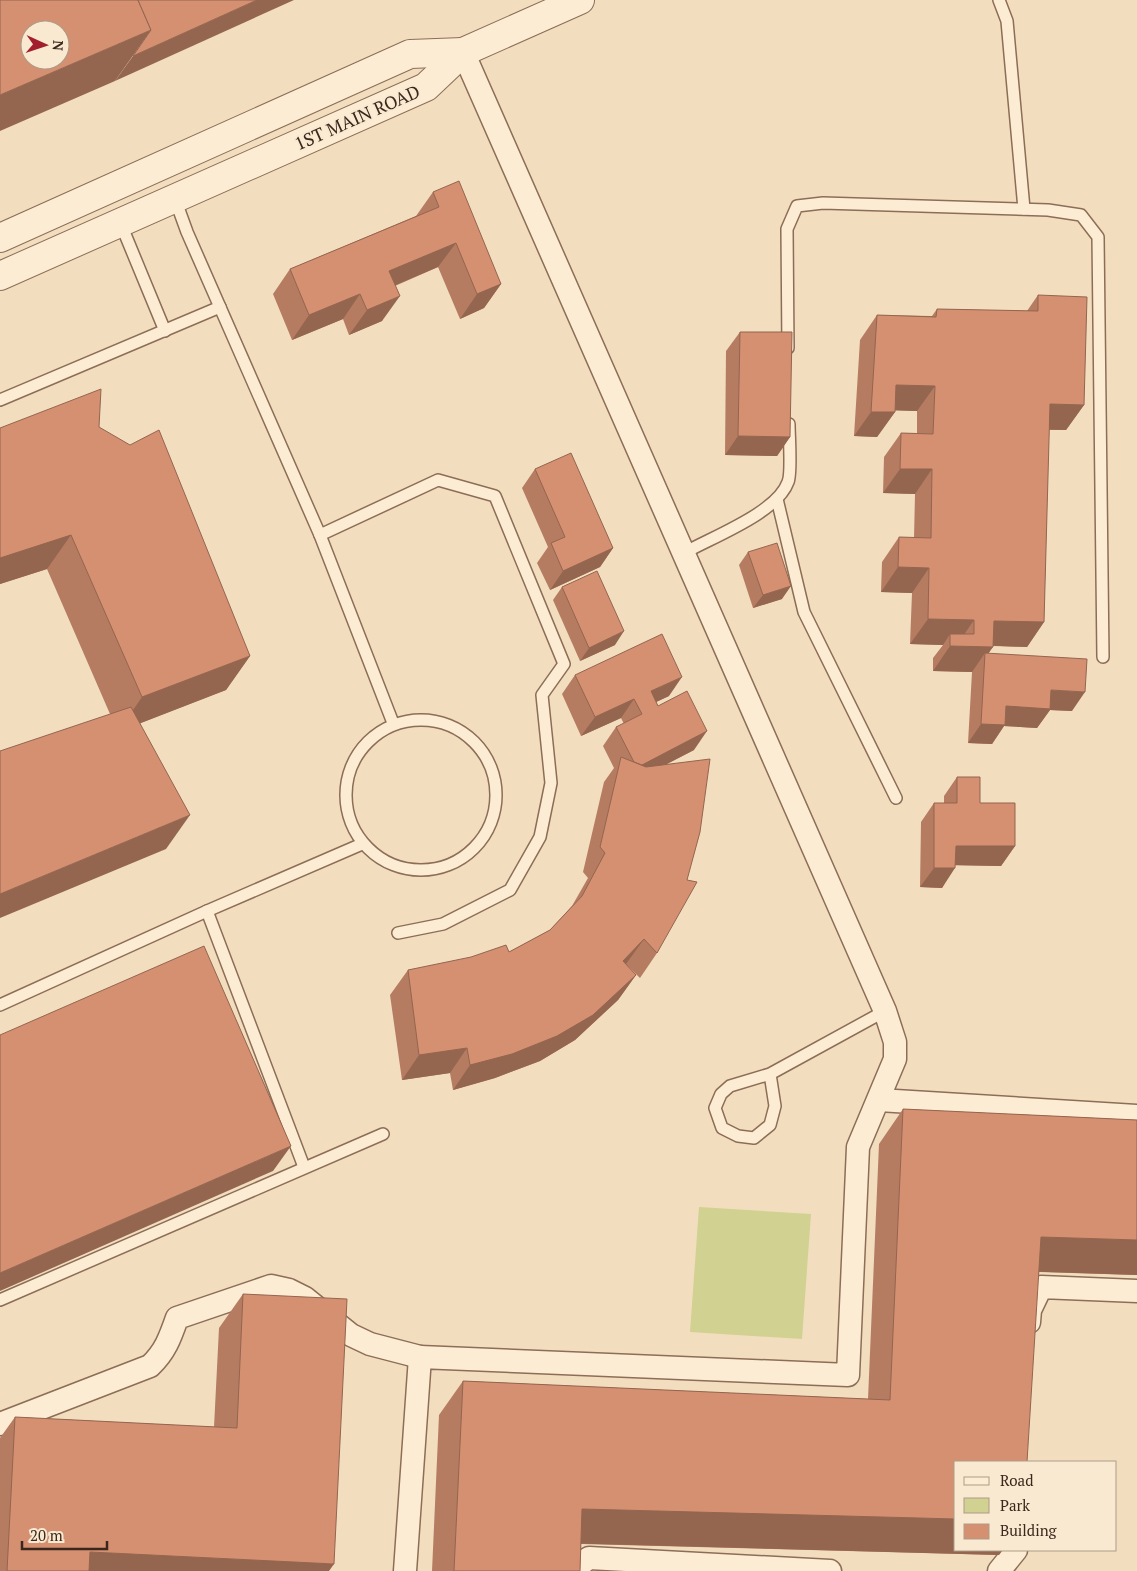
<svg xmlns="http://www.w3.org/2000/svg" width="1137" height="1571" font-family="'PT Serif',serif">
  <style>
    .green { fill: #d1d192 }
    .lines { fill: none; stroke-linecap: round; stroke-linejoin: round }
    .service-casing { stroke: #8d6d56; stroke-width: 14 }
    .minor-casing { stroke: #8d6d56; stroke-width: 25 }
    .tertiary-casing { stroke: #8d6d56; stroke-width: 30 }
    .service { stroke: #fcecd4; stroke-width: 11 }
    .minor { stroke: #fcecd4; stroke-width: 22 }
    .tertiary { stroke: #fcecd4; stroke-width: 28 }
    .wall { fill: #b67c61 }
    .shaded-wall { fill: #94654f }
    .building { fill: #d49071; stroke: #94654f; fill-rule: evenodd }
    .labels { text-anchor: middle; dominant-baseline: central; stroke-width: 4; stroke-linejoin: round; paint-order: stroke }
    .street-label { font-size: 18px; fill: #3b271c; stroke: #f9e9d0 }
  </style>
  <rect width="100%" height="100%" fill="#f2debf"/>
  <path class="green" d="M699,1207L811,1214L802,1339L690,1332Z"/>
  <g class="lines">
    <defs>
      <g id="service">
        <path d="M999,0L1007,21L1024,209"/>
        <path d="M175,199L187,232L320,535L393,723"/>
        <path d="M120,222L165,331"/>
        <path d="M788,348L787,229L797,206L823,203L1048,210L1081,215L1098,237L1103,657"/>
        <path d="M0,400L220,307"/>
        <path d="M777,499L804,612L896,798"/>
        <path d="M320,535L438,480L495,496L564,664L542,695L551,783L540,837L510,890L443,924L398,933"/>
        <path d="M684,553C712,537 777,513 788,482C792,473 789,436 789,424"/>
        <circle cx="421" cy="795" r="75"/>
        <path d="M207,911L304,1167"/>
        <path d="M0,1005L207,911L362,844"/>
        <path d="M770,1074L775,1106L770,1125L754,1138L738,1136L722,1128L715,1108L721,1094L730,1086L770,1074L885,1011"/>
        <path d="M0,1300L383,1134"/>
      </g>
      <g id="minor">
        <path d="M879,1100L1137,1116"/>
        <path d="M1029,1322L1030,1310L1041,1287L1137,1291"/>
        <path d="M0,1424L150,1366C165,1352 170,1338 177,1318L271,1286L289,1290L305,1298L351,1335L370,1344L420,1357"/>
        <path d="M405,1571L420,1357L848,1375L858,1147L895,1059V1042L885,1011L463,52"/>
        <path d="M571,1571L589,1558L830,1571"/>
        <path d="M999,1571L1016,1550"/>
      </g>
      <g id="tertiary">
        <path d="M0,238L410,54L463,52"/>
        <path d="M0,276L426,87L463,52L580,0"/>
      </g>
    </defs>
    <use href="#service" class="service-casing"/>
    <use href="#minor" class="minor-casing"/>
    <use href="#tertiary" class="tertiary-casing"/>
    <use href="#service" class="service"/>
    <use href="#minor" class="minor"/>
    <use href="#tertiary" class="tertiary"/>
  </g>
  <g class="wall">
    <path d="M433,192L501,284L484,308L460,319L438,267L395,286L382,321L349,335L343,319L292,340L273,294L290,269L416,216Z"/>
    <path d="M1038,295L1084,405L1066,430H1049L1044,622L1027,647L993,646L988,654L1072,711L1050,710L1037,728L1004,726L992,744L968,743L972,672L933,671V658L943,645L910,644L912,593L881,592L882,562L899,537L914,538L915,494L883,493L884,457L901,433H917V411L895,410V412L877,437L854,436L860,340L877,315L932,316L937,309L1027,311Z"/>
    <path d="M740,332L790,437L777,456L725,455L726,351Z"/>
    <path d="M99,427L250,656L226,690L140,723L166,849L110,714L47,569L0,584V428Z"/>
    <path d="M535,469L613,548L600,567L550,590L537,563L548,547L522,488Z"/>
    <path d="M748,552L782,599L753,608L739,565Z"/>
    <path d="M562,587L615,645L580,661L553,600Z"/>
    <path d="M575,675L669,696L656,702L658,706L694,750L667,764L657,953L640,978L626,964L636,975L618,1000L575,1040L540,1061L495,1078L453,1090L450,1073L402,1080L390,995L408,970L509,952L550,930L572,906L588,878L583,872L604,782L614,768L603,746L616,727L624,724L621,718L581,736L562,694Z"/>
    <path d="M957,777L1015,846L1001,866L955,865L942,888L920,887L921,822L934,803H944V796Z"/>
    <path d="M903,1109L1137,1120V1275L1039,1272L999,1555L581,1544L580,1571H432L439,1415L463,1381L868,1399L879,1144Z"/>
    <path d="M243,1294L329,1571H0V1438L15,1417L214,1427L219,1328Z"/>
  </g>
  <g class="shaded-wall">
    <path d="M257,0H294L115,81L133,56Z"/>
    <path d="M151,30L115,81L0,131V95Z"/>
    <path d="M456,243L438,267L372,295L389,271Z"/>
    <path d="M501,284L484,308L460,319L477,294Z"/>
    <path d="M360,294L343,319L292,340L309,315Z"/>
    <path d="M400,296L382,321L349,335L367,310Z"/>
    <path d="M896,385L935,386L917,411L878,410Z"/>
    <path d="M1050,404L1084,405L1066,430L1033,429Z"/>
    <path d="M871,412H895L877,437L854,436Z"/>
    <path d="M738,436L790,437L777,456L725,455Z"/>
    <path d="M900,469H932L915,494L883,493Z"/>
    <path d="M71,535L47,569L0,584V558Z"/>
    <path d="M613,548L600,567L550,590L563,571Z"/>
    <path d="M898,567L929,568L912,593L881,592Z"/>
    <path d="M791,586L782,599L753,608L763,595Z"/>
    <path d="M928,619L974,620L957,645L950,634L943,645L910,644Z"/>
    <path d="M994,621L1044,622L1027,647L976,645Z"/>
    <path d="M624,631L615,645L580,661L589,648Z"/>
    <path d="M950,646L993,647L985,658V653L972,672L933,671Z"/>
    <path d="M250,656L226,690L118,732L142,697Z"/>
    <path d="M682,677L669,696L639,710L651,691Z"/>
    <path d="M1051,690L1085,692L1072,711L1050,710L1037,728L1004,726L992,744L968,743L981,724L1006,706Z"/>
    <path d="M634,699L621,718L581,736L595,717Z"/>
    <path d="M707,731L694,750L624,786L637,767Z"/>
    <path d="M190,815L166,849L0,918V894Z"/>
    <path d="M956,846H1015L1001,866L942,865Z"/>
    <path d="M934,868H955L942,888L920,887Z"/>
    <path d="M644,939L626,964L605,986L623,961Z"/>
    <path d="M636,975L618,1000L575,1040L540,1061L495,1078L453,1090L470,1065Z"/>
    <path d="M467,1048L450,1073L402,1080L419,1055Z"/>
    <path d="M291,1146L273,1171L0,1291V1273Z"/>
    <path d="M1041,1237L1137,1240V1275L1017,1271Z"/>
    <path d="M582,1509L956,1519V1550H1003L999,1555L558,1543Z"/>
    <path d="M90,1552L334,1564L329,1571H77Z"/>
  </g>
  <g class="building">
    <path d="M0,0H138L151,30L0,95ZM30,30H60V60H30Z"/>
    <path d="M138,0H257L133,56L151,30Z"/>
    <path d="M459,181L501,284L477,294L456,243L389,271L400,296L367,310L360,294L309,315L290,269L439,207L433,192Z"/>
    <path d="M1038,295L1087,297L1084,405L1050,404L1044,622L994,621L993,647L950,646V634H974V620L928,619L929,568L898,567L899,537L931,538L932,469H900L901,433L933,434L935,386L896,385L895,412H871L877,315L936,317L937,309L1038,311Z"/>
    <path d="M740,332H792L790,437L738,436Z"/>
    <path d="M101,389L99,427L130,445L159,430L250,656L142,697L71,535L0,558V428Z"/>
    <path d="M571,453L613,548L563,571L551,543L565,537L535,469Z"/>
    <path d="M777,543L791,586L763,595L748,552Z"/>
    <path d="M597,571L624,631L589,648L562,587Z"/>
    <path d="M662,634L682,677L651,691L658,706L687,691L707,731L642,765L634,762L616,727L642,714L634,699L595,717L575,675Z"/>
    <path d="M985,653L1087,659L1085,692L1051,690L1050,709L1006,706L1005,725L981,724Z"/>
    <path d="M131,707L190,815L0,894V751Z"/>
    <path d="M621,757L646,767L710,759L700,832L687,880L697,882L657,953L644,939L623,961L636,975L593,1015L557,1036L512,1054L470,1065L467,1048L419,1055L408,970L471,957L506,945L509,952L550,930L582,896L605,853L600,847Z"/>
    <path d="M957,777H980V803H1015V846H956L955,868H934V803H957Z"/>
    <path d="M204,946L291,1146L0,1273V1035Z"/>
    <path d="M903,1109L1137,1120V1240L1041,1237L1027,1462H956V1519L582,1509L580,1571H454L463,1381L890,1400Z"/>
    <path d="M243,1294L347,1299L334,1564L90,1552L89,1571H7L15,1417L237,1428Z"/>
  </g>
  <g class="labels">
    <g class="street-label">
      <text transform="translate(357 117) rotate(-24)">1ST MAIN ROAD</text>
    </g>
  </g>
  <rect x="954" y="1461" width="162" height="90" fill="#f9e9d0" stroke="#ad9b88"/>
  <rect x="964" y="1477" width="25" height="8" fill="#fcecd4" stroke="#ad9b88"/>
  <text x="1000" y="1486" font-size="15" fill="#3b271c">Road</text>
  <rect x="964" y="1498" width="25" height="15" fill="#d1d192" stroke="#ad9b88"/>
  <text x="1000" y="1511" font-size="15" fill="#3b271c">Park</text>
  <rect x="964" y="1524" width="25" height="15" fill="#d49071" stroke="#ad9b88"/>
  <text x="1000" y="1536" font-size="15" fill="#3b271c">Building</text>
  <g transform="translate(45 45) rotate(93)"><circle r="24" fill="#f9e9d0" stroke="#ad9b88"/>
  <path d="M0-4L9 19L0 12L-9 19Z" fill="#a2202e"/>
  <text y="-8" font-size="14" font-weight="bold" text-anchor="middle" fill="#3b271c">N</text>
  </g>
  <path d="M22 1541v8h85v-8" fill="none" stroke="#3b271c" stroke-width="2.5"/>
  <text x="30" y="1541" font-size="15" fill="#3b271c" stroke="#f9e9d0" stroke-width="4" paint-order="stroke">20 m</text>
</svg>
